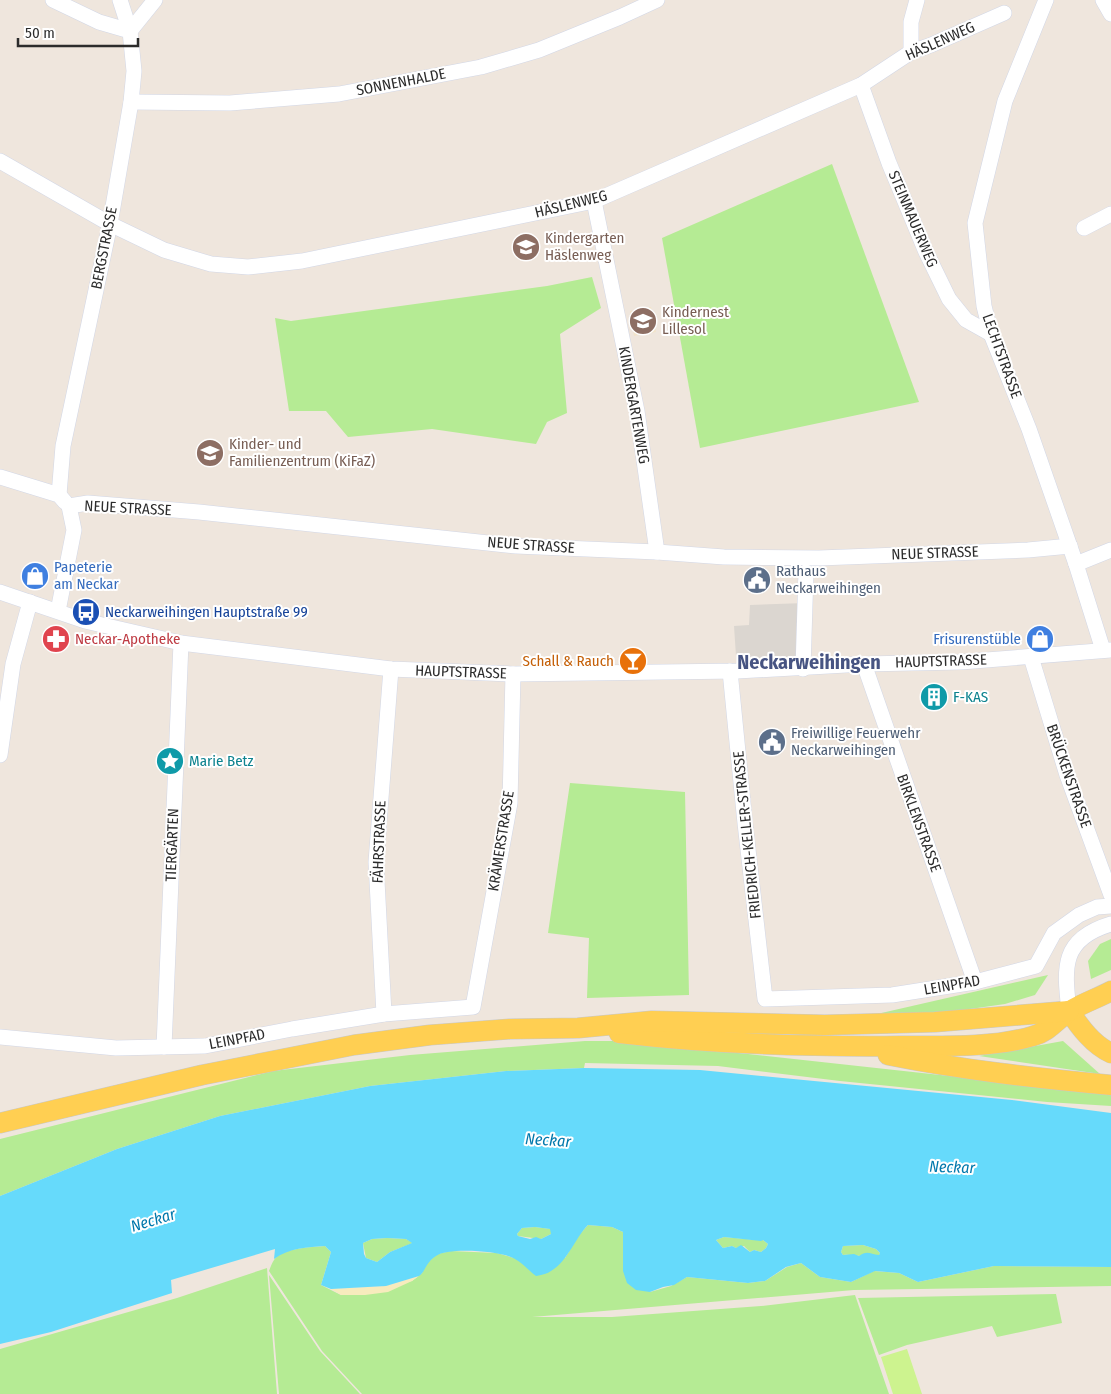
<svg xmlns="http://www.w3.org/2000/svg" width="1111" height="1394" font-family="'Fira Sans Condensed',sans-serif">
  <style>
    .education { fill: #f2e4cb }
    .green { fill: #b5eb94 }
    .sand { fill: #f7ebbd }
    .pitch { fill: #cdf38f }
    .plaza { fill: #dbd6d0 }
    .water { fill: #66dafb; fill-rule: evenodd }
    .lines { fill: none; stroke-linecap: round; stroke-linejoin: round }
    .minor-casing { stroke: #d2d7e6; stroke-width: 16 }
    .major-casing { stroke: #c8c8c8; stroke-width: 21 }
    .minor { stroke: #fff; stroke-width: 15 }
    .major { stroke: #ffcf52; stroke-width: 20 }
    .labels { text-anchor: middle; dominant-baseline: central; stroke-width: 4; stroke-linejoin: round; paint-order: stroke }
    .street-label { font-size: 15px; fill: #2c2c2c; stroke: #fff }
    .education-label { font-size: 15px; fill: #785e54; stroke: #fff; text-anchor: start }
    .shop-label { font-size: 15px; fill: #366cbe; stroke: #fff; text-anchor: start }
    .service-label { font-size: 15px; fill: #4e5e75; stroke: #fff; text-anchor: start }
    .transit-label { font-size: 15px; fill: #164399; stroke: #fff; text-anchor: start }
    .health-label { font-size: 15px; fill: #be3a42; stroke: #fff; text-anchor: start }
    .food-label { font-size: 15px; fill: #c56008; stroke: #fff; text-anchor: end }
    .culture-label { font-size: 15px; fill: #0d838f; stroke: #fff; text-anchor: start }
    .water-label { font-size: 16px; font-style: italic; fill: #0078ac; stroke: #fff }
    .district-label { font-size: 20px; font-weight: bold; fill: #475482; stroke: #fff }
  </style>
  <rect width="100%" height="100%" fill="#efe6dd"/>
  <path class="education" d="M651,307L656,332L634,336L630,311Z"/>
  <g class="green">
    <path d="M832,164L919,402L700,448L662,238Z"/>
    <path d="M592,277L601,308L560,334L567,413L547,422L536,444L432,429L348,437L326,411H289L275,318L291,321L547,286Z"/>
    <path d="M570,783L685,792L689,995L587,998L589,938L548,933Z"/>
    <path d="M1111,939V970L1091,979L1088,961L1100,944Z"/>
    <path d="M1048,975L1035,995L1005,1004L942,1013L877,1014Z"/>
    <path d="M585,1041H630L1050,1087L1111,1091V1106L1047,1102L840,1081L718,1066L585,1063L584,1068L506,1071L370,1086L220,1116L117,1149L0,1196V1139L273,1071L410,1055Z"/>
    <path d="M1063,1041L1100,1074L979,1056Z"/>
    <path d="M588,1225L612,1227L623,1232V1270L650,1292L671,1286L687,1277L748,1283L765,1281L787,1267L801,1263L820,1277L851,1282L874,1271L899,1273L918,1282L994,1266L1111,1267V1286L854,1290L532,1317H612L761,1306L855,1295L889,1394H362L322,1351L269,1271C270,1268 272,1263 274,1260C281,1248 312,1247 325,1246L331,1252L321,1285L341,1295L412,1281L422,1273L426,1264L437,1254L451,1251L497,1253L514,1258H565L579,1235Z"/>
    <path d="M535,1227L551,1229V1234L541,1239L518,1236L517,1234L522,1228Z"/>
    <path d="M724,1237L757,1240H763L768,1244L766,1248L761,1252L754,1250L750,1252L744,1246L736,1248L732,1246L723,1248L716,1240Z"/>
    <path d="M387,1238L406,1239L413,1243L390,1252L377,1262L366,1258L363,1243L372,1239Z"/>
    <path d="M863,1245L876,1249L880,1253L879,1256C872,1254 867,1256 861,1256C855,1256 850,1254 843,1255L841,1252L843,1246Z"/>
    <path d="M267,1268L277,1394H0V1349L177,1298Z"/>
    <path d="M269,1275L320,1351L360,1394H279Z"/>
    <path d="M1056,1294L1062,1323L997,1337L992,1326L907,1345L879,1355L858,1298Z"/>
  </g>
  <path class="sand" d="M419,1276L412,1281L388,1292L365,1295H341L331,1289L386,1286Z"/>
  <path class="pitch" d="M907,1349L922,1394H893L881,1357Z"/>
  <path class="plaza" d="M805,603L803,669L737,671L734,626L749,625L750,605Z"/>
  <path class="water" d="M584,1068L700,1070L1012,1100L1111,1113V1267L994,1266L918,1282L899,1273L875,1271L851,1282L820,1277L801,1263L786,1267L765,1281L748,1283L687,1277L674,1285L663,1287L650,1292L636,1290L627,1283L623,1271V1232L612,1227L588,1225C575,1238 568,1261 551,1271C547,1274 541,1275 536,1276C529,1271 523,1263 515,1259C503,1251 448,1247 436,1256C425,1263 426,1271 419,1276L386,1286L331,1289L321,1285L331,1252L325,1246C308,1247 289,1248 274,1259L275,1249L171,1280L172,1293L51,1332L0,1344V1196L117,1149L220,1116L370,1086L506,1071ZM535,1227L550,1229L551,1234L541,1239L536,1237L530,1239L518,1236L517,1234L522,1228ZM724,1237L761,1241L763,1240L768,1244L766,1248L761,1252L754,1250L750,1252L741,1245L736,1248L732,1246L723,1248L716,1240ZM387,1238L406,1239L412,1243L390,1252L377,1262L366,1258L364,1254L363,1243L372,1239ZM863,1245L876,1249L880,1253L879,1255C870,1254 867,1250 859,1256L854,1254L843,1255L841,1252L843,1246Z"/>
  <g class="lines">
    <defs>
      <g id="minor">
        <path d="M53,0L99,22L130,31"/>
        <path d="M1046,0L1005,101L975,223L984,306L991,334L1029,429L1076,564L1103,650"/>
        <path d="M1103,0L1111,14"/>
        <path d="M130,31L155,0"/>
        <path d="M911,52V22L917,0"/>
        <path d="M861,85L889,163L926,252L949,299L966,320L991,334"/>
        <path d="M131,102L230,103L339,94L481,67L539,50L620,17L657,0"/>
        <path d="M0,161L110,224L164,250L211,264L248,267L302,261L594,201L861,85L911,52L931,45L1004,13"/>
        <path d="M594,201L637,411L657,552"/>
        <path d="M1084,228L1111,214"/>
        <path d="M0,477L59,495L65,502"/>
        <path d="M59,495L63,446L110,224L131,102L134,71L130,31L120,0"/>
        <path d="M69,506L88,503L199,512L516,546L657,552L724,557L819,558L1028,550L1070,546"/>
        <path d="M1076,564L1111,550"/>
        <path d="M0,592L85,621L181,643L391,669L513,674L737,671L864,664L961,662L1111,650"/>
        <path d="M58,611L74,530L69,506"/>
        <path d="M1031,657L1067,775L1111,895"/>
        <path d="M864,664L975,982"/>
        <path d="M803,669L806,572"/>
        <path d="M730,671L745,823L765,999L892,995L975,982L1036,966L1054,933L1079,915L1097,907L1111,906"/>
        <path d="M0,755L13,664L30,602"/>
        <path d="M1069,1011C1064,967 1061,939 1111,924"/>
        <path d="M384,1014L376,862L391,669"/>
        <path d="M0,1037L116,1048L205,1046L292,1029L384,1014L473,1007L510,803L513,674"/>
        <path d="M164,1047L181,643"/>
      </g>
      <g id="major">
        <path d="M1069,1011C1080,1027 1093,1045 1111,1053"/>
        <path d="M619,1033C713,1044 806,1047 900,1046C941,1046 994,1048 1033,1036C1049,1032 1057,1019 1070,1011C1083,1003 1098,998 1111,991"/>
        <path d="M888,1055C962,1070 1036,1078 1111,1085"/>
        <path d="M0,1123L202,1075L354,1045L430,1035L510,1029L578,1028L652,1021L825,1025L935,1022L1069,1011"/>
      </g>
    </defs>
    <use href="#minor" class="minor-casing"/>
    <use href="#major" class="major-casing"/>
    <use href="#minor" class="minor"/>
    <use href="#major" class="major"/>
  </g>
  <defs>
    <symbol id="school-disc" viewBox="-11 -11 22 22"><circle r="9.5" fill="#8d6e63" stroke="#fff"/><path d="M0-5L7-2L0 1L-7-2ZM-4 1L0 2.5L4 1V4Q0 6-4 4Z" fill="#fff"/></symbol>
    <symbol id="shop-disc" viewBox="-11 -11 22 22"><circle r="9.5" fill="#3f7fe0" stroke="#fff"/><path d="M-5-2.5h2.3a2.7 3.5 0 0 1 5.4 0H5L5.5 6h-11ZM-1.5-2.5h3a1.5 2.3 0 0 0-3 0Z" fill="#fff"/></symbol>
    <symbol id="civic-disc" viewBox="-11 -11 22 22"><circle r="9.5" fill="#5c6f8a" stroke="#fff"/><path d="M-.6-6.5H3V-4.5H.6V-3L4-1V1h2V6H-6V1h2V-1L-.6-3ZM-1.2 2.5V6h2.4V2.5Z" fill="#fff"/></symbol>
    <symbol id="bus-disc" viewBox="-11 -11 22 22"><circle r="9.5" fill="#1a4fb4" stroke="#fff"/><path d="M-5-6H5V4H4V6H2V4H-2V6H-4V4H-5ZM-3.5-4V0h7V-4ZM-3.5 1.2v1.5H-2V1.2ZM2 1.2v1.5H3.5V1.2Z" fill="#fff"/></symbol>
    <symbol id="pharmacy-disc" viewBox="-11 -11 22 22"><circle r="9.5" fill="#e0444e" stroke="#fff"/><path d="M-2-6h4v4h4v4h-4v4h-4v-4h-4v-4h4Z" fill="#fff"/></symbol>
    <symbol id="bar-disc" viewBox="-11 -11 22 22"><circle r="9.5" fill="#e8710a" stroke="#fff"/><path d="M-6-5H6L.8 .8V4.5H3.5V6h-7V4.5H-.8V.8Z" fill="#fff"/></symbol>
    <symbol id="building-disc" viewBox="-11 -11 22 22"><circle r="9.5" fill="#0f9aa8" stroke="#fff"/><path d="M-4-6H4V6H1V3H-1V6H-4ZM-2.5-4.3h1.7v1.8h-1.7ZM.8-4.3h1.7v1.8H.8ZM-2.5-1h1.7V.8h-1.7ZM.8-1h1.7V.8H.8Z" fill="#fff"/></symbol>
    <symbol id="sight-disc" viewBox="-11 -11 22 22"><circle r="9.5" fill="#0f9aa8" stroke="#fff"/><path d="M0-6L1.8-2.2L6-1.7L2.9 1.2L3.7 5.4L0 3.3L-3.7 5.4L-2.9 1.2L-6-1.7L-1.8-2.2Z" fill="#fff"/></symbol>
  </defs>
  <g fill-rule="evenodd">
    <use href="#school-disc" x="510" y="231" width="32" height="32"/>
    <use href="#school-disc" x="627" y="305" width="32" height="32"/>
    <use href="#school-disc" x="194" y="437" width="32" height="32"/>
    <use href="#shop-disc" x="19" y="560" width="32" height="32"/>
    <use href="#civic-disc" x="741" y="564" width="32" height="32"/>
    <use href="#bus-disc" x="70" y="596" width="32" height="32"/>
    <use href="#pharmacy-disc" x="40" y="623" width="32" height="32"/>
    <use href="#shop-disc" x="1024" y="623" width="32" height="32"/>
    <use href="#bar-disc" x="617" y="645" width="32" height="32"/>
    <use href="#building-disc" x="918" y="681" width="32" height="32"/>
    <use href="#civic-disc" x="756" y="726" width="32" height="32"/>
    <use href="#sight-disc" x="154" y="745" width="32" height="32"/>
  </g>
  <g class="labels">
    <g class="street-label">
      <text transform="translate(940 41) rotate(-24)">HÄSLENWEG</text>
      <text transform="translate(401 82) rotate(-11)">SONNENHALDE</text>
      <text transform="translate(571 204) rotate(-14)">HÄSLENWEG</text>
      <text transform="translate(913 219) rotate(67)">STEINMAUERWEG</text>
      <text transform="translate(104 248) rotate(-79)">BERGSTRASSE</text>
      <text transform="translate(1002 356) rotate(70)">LECHTSTRASSE</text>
      <text transform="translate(634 405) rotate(80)">KINDERGARTENWEG</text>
      <text transform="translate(128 508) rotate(3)">NEUE STRASSE</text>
      <text transform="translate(531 545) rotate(4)">NEUE STRASSE</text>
      <text transform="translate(935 553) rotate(-2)">NEUE STRASSE</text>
      <text transform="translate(941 661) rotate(-2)">HAUPTSTRASSE</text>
      <text transform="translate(461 672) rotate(2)">HAUPTSTRASSE</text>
      <text transform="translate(1069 776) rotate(71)">BRÜCKENSTRASSE</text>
      <text transform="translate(919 823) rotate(70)">BIRKLENSTRASSE</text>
      <text transform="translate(747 835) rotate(-96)">FRIEDRICH-KELLER-STRASSE</text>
      <text transform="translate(501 841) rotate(-81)">KRÄMERSTRASSE</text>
      <text transform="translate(379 842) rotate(-88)">FÄHRSTRASSE</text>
      <text transform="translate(172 845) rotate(-88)">TIERGÄRTEN</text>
      <text transform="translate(952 985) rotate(-10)">LEINPFAD</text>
      <text transform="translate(237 1039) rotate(-11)">LEINPFAD</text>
    </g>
    <g class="education-label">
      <text x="545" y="238">Kindergarten<tspan x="545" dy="17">Häslenweg</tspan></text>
      <text x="662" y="312">Kindernest<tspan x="662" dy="17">Lillesol</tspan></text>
      <text x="229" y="444">Kinder- und<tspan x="229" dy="17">Familienzentrum (KiFaZ)</tspan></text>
    </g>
    <g class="shop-label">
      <text x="54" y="567">Papeterie<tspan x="54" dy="17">am Neckar</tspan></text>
      <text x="1021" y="639" text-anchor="end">Frisurenstüble</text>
    </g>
    <g class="service-label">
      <text x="776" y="571">Rathaus<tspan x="776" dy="17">Neckarweihingen</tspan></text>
      <text x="791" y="733">Freiwillige Feuerwehr<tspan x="791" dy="17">Neckarweihingen</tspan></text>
    </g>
    <g class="transit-label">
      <text x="105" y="612">Neckarweihingen Hauptstraße 99</text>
    </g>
    <g class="health-label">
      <text x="75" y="639">Neckar-Apotheke</text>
    </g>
    <g class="food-label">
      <text x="614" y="661">Schall &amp; Rauch</text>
    </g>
    <g class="culture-label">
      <text x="953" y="697">F-KAS</text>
      <text x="189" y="761">Marie Betz</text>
    </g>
    <g class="water-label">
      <text transform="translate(548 1140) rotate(4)">Neckar</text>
      <text transform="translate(952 1167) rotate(2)">Neckar</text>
      <text transform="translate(153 1220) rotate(-17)">Neckar</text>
    </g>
    <g class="district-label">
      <text x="809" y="662">Neckarweihingen</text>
    </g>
  </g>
  <path d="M18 38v8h120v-8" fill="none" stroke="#2c2c2c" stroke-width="2.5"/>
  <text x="25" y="38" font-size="15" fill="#2c2c2c" stroke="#ffffff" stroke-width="4" paint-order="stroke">50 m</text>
</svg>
